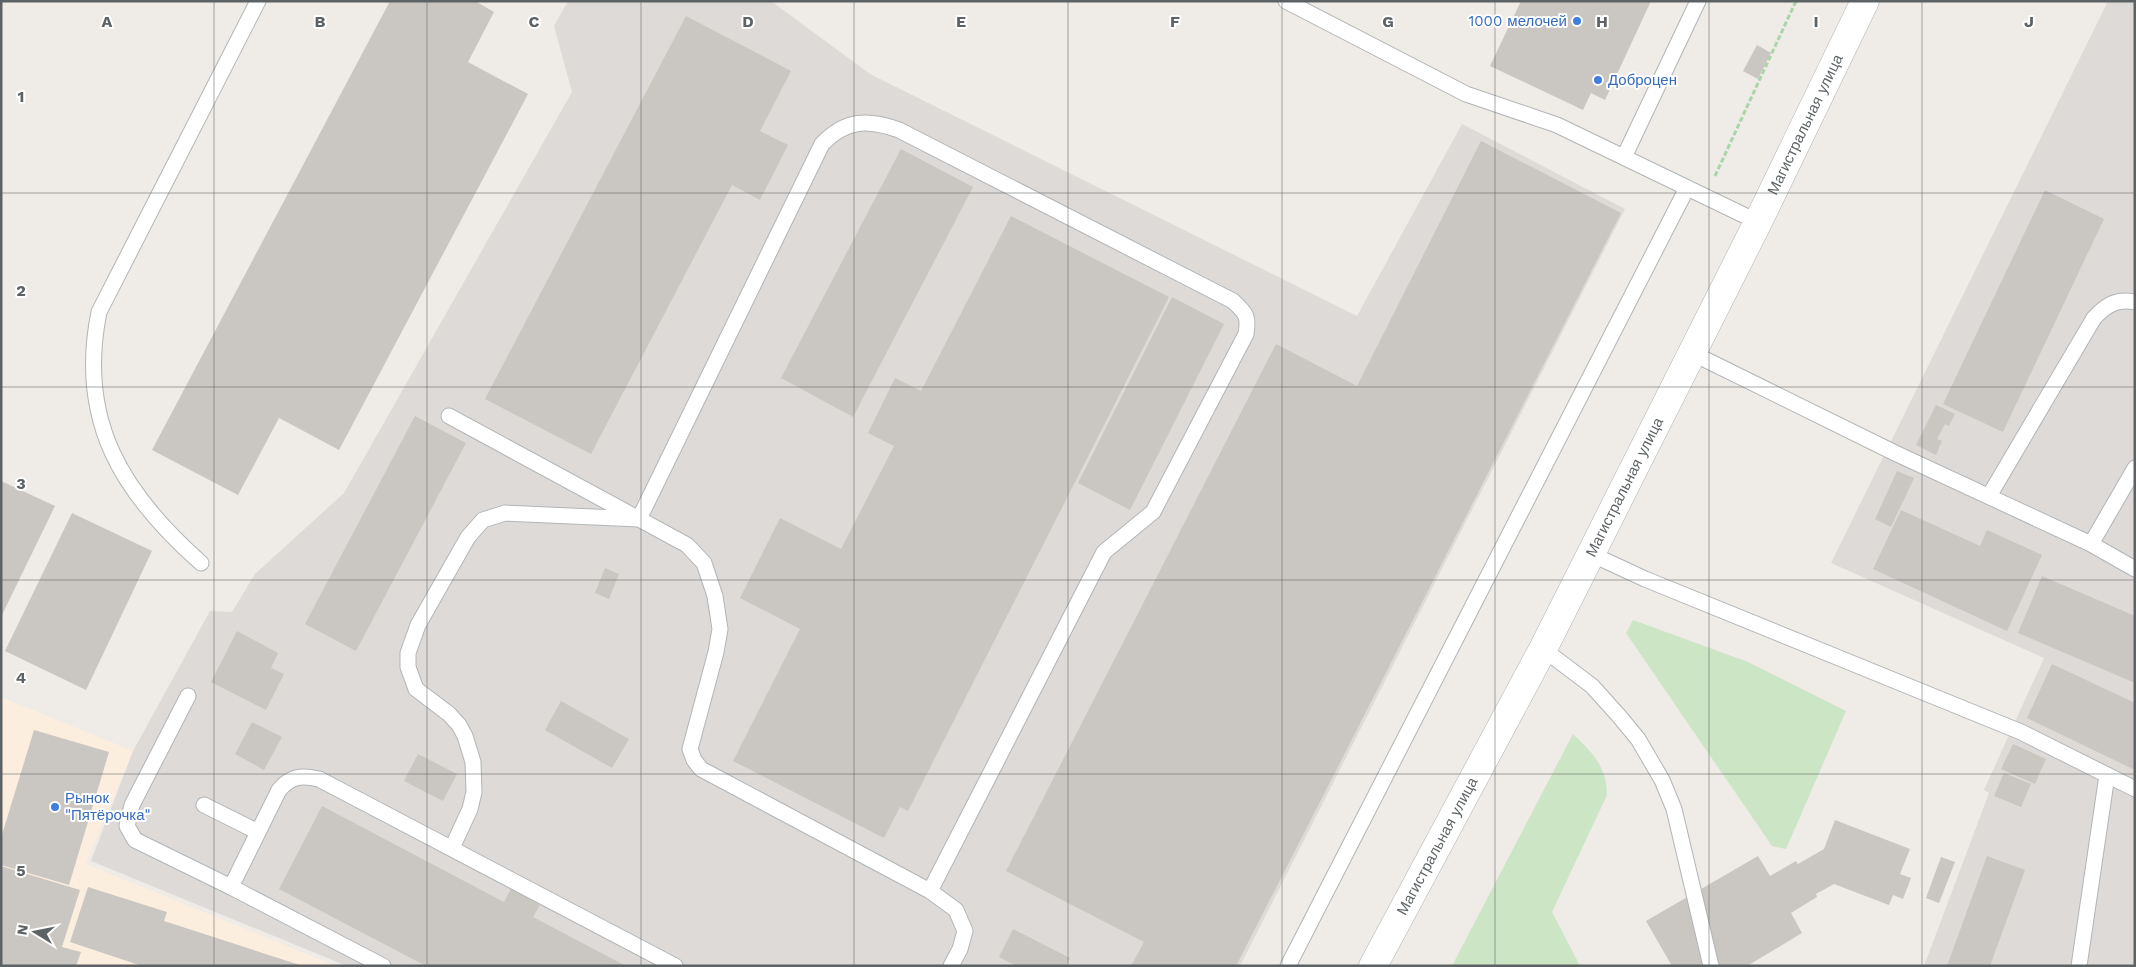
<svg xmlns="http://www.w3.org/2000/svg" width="2136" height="967" font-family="'Work Sans',sans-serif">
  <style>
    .commercial { fill: #fceede }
    .industrial { fill: #dedad8 }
    .green { fill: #cce5c4 }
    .building { fill: #cac6c2 }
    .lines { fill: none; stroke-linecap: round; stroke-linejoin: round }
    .service-casing { stroke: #b1b5b7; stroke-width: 17 }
    .secondary-casing { stroke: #b0b5b8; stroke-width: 29 }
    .path { stroke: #a8d6a9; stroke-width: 3; stroke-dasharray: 5 2.5; stroke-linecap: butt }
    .service { stroke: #fff; stroke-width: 15 }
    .secondary { stroke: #fff; stroke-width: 28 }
    .grid { fill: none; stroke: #5d6365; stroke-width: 1; stroke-opacity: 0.55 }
    .shop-dot { fill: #3f7fe0; stroke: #fff; stroke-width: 2 }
    .labels { text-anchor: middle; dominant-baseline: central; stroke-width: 4; stroke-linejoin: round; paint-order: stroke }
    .shop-label { font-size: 15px; fill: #366cbe; stroke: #fff; text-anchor: start }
    .street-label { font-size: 15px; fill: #5d6365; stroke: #fff }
    .grid-label { font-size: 16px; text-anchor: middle; font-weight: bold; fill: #5d6365; stroke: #fff; stroke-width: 4; stroke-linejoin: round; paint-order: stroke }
  </style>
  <rect width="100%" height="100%" fill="#efebe6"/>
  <path class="commercial" d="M1,697L133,751L86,864L336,966H1Z"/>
  <g class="industrial">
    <path d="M568,1H771L870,74L1357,316L1462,124L1625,209L1240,966H347L91,861L133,751L210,611L232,612L255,574L344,493L572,92L554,26Z"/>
    <path d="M2108,1H2135V966H1924L1989,793L1984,790L2044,658L1831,563Z"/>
  </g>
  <g class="green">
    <path d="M1633,620L1748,662L1846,711L1786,849L1772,846L1626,633Z"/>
    <path d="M1573,734C1592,752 1607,767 1607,795L1552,912L1580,966H1452Z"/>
  </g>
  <g class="building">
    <path d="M390,1H475L494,12L468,62L528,94L339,450L279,418L238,495L152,450Z"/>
    <path d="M1521,1H1651L1605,100L1591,93L1583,110L1490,66Z"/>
    <path d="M686,16L791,71L760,131L788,145L760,200L732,185L591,454L485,399Z"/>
    <path d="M1757,45L1771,53L1758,79L1743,71Z"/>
    <path d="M1481,141L1621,213L1236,966H1131L1144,942L1006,871L1276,344L1357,386Z"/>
    <path d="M901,149L973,187L853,417L781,378Z"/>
    <path d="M2045,190L2104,219L2003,432L1943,404Z"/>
    <path d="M1011,216L1169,297L908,811L900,807L884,838L733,761L800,629L740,598L780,518L841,549L894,446L868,433L895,378L921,391Z"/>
    <path d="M1172,297L1224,324L1130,510L1078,483Z"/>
    <path d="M1936,405L1955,414L1949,426L1945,424L1937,439L1942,441L1936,455L1916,445Z"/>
    <path d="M415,416L466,443L356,651L305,624Z"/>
    <path d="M1897,471L1914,478L1891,527L1875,519Z"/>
    <path d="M1,481L55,506L1,617Z"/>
    <path d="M1901,510L1980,546L1987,530L2042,555L2007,631L1873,569Z"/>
    <path d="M72,513L152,551L86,690L5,651Z"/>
    <path d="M605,568L619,574L609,599L595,593Z"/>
    <path d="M2042,576L2135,616V683L2018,633Z"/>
    <path d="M237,631L278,653L271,668L284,674L266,710L211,682Z"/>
    <path d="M2052,664L2135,703V770L2027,718Z"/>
    <path d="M561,701L629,739L612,768L545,730Z"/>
    <path d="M252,722L282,737L264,770L235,754Z"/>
    <path d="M34,730L109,752L69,885L1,865V838Z"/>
    <path d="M2013,744L2046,759L2035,784L2001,769Z"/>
    <path d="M418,754L457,774L443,801L404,781Z"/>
    <path d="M2004,773L2031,784L2021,807L1994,796Z"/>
    <path d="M322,806L504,902L511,889L540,905L533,917L626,966H426L279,889Z"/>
    <path d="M1835,820L1910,849L1900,874L1911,878L1903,899L1893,895L1889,905L1834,884L1816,894L1817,897L1791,913L1802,933L1747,966H1672L1646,921L1758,856L1770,876L1796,861L1798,864L1824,849Z"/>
    <path d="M1987,856L2025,870L1990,966H1947Z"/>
    <path d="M1941,857L1955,862L1939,903L1926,898Z"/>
    <path d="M1,866L80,890L62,947L81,952L76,966H1Z"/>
    <path d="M88,887L167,912L164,921L303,966H142L70,942Z"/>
    <path d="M1013,929L1070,958L1066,966H1016L999,957Z"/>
  </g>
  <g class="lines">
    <defs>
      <g id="service">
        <path d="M1286,1L1466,94L1557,125L1758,222"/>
        <path d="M1624,157L1698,1"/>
        <path d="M1692,353L1895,453L2091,544L2135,569"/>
        <path d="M449,416L687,545L704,563L715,596L720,629L716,652L690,749L694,760L701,769L930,891L956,910L965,931L960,949L951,966"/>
        <path d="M1989,496L2094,318C2106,305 2117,298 2135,302"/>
        <path d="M2091,544L2135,468"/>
        <path d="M1591,554L1645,579L2021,732L2135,789"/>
        <path d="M201,563C122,493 77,421 99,312L258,1"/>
        <path d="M1543,649L1592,686L1619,716L1638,739L1662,780L1674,809L1711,966"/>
        <path d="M188,696L132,805L127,826L135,840L231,887"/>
        <path d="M204,805L258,832"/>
        <path d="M452,848L470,809L474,792L473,762L465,736L459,725L449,714L416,689L408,667V653L418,625L468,537L483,520L505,513L639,519L822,144C846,119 868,119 899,130L1233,301C1246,313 1249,316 1246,334L1153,512L1104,552L930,891"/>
        <path d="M383,966L231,887L279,790C291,776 301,775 319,779L675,966"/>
        <path d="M1288,966L1687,188"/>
        <path d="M2079,966L2107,775"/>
      </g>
      <g id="secondary">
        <path id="s1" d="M1373,966L1543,649L1758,222L1865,1"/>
      </g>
    </defs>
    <use href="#service" class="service-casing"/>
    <use href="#secondary" class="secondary-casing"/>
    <path class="path" d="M1715,176L1796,1"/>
    <use href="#service" class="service"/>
    <use href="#secondary" class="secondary"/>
  </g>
  <path class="grid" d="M214,1V966M427,1V966M641,1V966M854,1V966M1068,1V966M1282,1V966M1495,1V966M1709,1V966M1922,1V966M1,193H2135M1,387H2135M1,580H2135M1,774H2135"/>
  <g class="shop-dot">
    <circle cx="1577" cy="21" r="5"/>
    <circle cx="1598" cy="80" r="5"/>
    <circle cx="55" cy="807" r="5"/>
  </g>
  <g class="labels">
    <g class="shop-label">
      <text x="1567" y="21" text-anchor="end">1000 мелочей</text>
      <text x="1608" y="80">Доброцен</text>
      <text x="65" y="798">Рынок<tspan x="65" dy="17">"Пятёрочка"</tspan></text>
    </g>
    <g class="street-label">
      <text stroke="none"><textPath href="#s1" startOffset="946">Магистральная улица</textPath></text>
      <text stroke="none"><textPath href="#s1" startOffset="541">Магистральная улица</textPath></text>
      <text stroke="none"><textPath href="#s1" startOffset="136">Магистральная улица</textPath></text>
    </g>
  </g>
  <g class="grid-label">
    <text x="107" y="27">A</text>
    <text x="320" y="27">B</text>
    <text x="534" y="27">C</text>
    <text x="748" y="27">D</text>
    <text x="961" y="27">E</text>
    <text x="1175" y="27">F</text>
    <text x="1388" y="27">G</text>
    <text x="1602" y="27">H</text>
    <text x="1816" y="27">I</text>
    <text x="2029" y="27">J</text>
    <text x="21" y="102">1</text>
    <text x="21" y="296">2</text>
    <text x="21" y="489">3</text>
    <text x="21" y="683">4</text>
    <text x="21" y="876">5</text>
  </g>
  <rect width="2136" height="967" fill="none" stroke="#5d6365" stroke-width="5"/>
  <g transform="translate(35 932) rotate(280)" stroke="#ffffff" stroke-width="4" paint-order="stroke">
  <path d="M0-4L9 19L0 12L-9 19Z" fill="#5d6365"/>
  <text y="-8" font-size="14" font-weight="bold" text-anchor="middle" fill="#5d6365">N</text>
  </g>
</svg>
